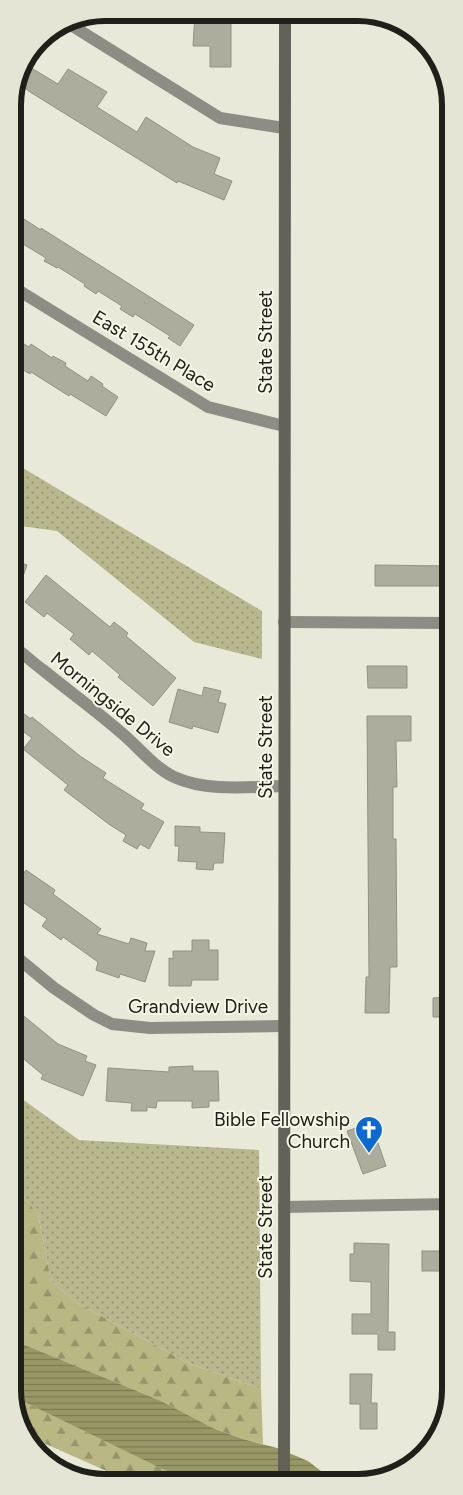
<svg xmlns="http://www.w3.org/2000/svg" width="463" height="1495" font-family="Figtree,sans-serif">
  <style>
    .grass { fill: url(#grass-dots) }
    .forest { fill: url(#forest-firs) }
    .water { fill: url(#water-rules) }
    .building { fill: #adad9e; stroke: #929284 }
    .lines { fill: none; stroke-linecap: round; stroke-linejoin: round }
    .minor { stroke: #8d8d86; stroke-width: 12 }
    .secondary { stroke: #626259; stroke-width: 12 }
    .labels { text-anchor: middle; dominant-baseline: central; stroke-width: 4; stroke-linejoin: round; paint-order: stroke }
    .street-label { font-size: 19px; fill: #20201a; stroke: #f6f6e6 }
    .poi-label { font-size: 19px; fill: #20201a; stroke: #f6f6e6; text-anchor: end }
    .rim { fill: none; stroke: #20201a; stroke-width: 6 }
  </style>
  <defs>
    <pattern id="grass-dots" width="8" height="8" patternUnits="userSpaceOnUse" patternTransform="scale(1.25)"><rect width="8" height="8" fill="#b8b78e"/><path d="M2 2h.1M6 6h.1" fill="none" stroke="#959473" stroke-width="1.8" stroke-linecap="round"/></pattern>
    <pattern id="forest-firs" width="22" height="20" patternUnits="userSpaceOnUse" patternTransform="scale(1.25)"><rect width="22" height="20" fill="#b9b784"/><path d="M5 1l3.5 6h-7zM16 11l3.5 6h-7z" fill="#96946b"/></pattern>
    <pattern id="water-rules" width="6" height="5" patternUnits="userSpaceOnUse" patternTransform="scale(1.25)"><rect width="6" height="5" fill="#989765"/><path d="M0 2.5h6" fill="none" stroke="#7c7b52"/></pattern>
  </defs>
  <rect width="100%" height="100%" fill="#e9e9d9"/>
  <g class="grass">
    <path d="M13,462L262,611V659L194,642L57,531L13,525Z"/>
    <path d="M14,1093L79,1140L259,1150L261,1389L188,1363L77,1303L51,1281L38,1214L21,1194L14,1192Z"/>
  </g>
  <g class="forest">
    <path d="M14,1192L21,1194L38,1214L51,1281L77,1303L188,1363L261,1389L263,1444L243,1439L215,1429L159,1400L25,1345L14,1338Z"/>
    <path d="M14,1397L188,1481H129L30,1437L14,1407Z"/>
  </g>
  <path class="water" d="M14,1338L25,1345L159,1400L215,1429L243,1439L277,1448L308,1461L334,1481H188L179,1477L14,1397Z"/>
  <g class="building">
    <path d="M195,13H231V67H210V46H193Z"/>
    <path d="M28,66L58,84L68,69L107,92L97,107L137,132L146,117L193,147L220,158L214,174L232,181L224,200L178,181L177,183L30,92L20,84Z"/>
    <path d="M13,212L41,230V228L194,325L180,346L168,338L170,336L135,314L133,317L120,309L122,306L98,291L96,294L84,286L85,284L58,267L57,268L44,261L46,258L13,238Z"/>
    <path d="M13,337L29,347L31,344L52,358L53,356L66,363L65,366L88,381L91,376L103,384L102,386L118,397L106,416L70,394L69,396L31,372L30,374L13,364Z"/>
    <path d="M13,560L27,565L15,599H13Z"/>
    <path d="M375,565L449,566V586H375Z"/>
    <path d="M46,575L110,627L114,622L128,633L126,636L176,678L153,706L118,677L120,675L92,651L89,655L70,639L74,634L47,613L44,617L25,602Z"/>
    <path d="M367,666H407V688H368Z"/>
    <path d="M204,687L221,691L218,702L226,704L218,733L193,726L192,729L169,722L178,689L202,696Z"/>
    <path d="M13,706L31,719L32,717L80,756L106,773L103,778L144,804L141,809L164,822L149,849L140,844L137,849L123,841L126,835L110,825L64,790L68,785L23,749L32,738L13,724Z"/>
    <path d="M367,716H411V741H396L397,787H393V839H396L397,967H390L389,1013H365L366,977H369Z"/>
    <path d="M175,826L200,827V832L225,833L223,863H214L213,870L196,869L197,862L178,861L179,846H175Z"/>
    <path d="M26,870L55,890L53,894L101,929L97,934L129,944L131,938L147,943L145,951H155L145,982L120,974L119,978L96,970L98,962L63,937L61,940L42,926L47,919L14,896V876L19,880Z"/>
    <path d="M192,940H209V950H218V980H192L191,986H169V958L173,959V951H192Z"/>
    <path d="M449,997L450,1017H433V998Z"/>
    <path d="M14,1008L58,1044L87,1056L85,1061L96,1065L83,1096L41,1079L43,1075L14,1051Z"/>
    <path d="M193,1066V1071H218L219,1101H209V1107L192,1108V1101H157L156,1108L147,1107V1111H131L132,1103L106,1101L108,1068L169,1072V1067Z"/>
    <path d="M371,1123L386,1166L363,1174L347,1131Z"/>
    <path d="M354,1243L389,1244L388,1332H395V1350H378V1334H352V1314H371V1282L350,1281V1254H354Z"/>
    <rect x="422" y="1251" width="22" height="20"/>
    <path d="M350,1374H372L371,1403H377V1429H360V1404H350Z"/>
  </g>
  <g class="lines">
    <g class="minor">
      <path d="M66,22L220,118L284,128"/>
      <path d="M13,287L208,407L284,426"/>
      <path d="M284,622L449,623"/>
      <path d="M13,646C24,654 33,663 43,670C70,692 98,712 124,735C140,749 154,767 174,777C207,792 248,787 284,786"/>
      <path d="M14,955L54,988L94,1015L112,1024L150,1028L283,1026"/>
      <path d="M284,1207L450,1204"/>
    </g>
    <path class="secondary" d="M284,1481L285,14"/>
  </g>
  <defs>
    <symbol id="church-pin" viewBox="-11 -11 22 30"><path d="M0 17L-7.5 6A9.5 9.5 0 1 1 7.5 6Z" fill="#0c69d2" stroke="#f6f6e6"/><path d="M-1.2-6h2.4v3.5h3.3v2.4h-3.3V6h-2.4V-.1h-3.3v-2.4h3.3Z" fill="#fff"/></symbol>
  </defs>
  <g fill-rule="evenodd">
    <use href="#church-pin" x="353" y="1114" width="32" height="43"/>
  </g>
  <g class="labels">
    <g class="street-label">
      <text transform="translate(265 342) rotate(-90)">State Street</text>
      <text transform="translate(154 351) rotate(31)">East 155th Place</text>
      <text transform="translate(113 704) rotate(39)">Morningside Drive</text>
      <text transform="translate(265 747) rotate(-90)">State Street</text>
      <text x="198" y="1006">Grandview Drive</text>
      <text transform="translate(265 1227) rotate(-90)">State Street</text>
    </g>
    <g class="poi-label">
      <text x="350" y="1119">Bible Fellowship<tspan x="350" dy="22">Church</tspan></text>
    </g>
  </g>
  <path d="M0 0H463V1495H0ZM105 21H358A84 84 0 0 1 442 105V1390A84 84 0 0 1 358 1474H105A84 84 0 0 1 21 1390V105A84 84 0 0 1 105 21Z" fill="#e5e5d6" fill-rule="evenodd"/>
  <path class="rim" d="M105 21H358A84 84 0 0 1 442 105V1390A84 84 0 0 1 358 1474H105A84 84 0 0 1 21 1390V105A84 84 0 0 1 105 21Z"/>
</svg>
